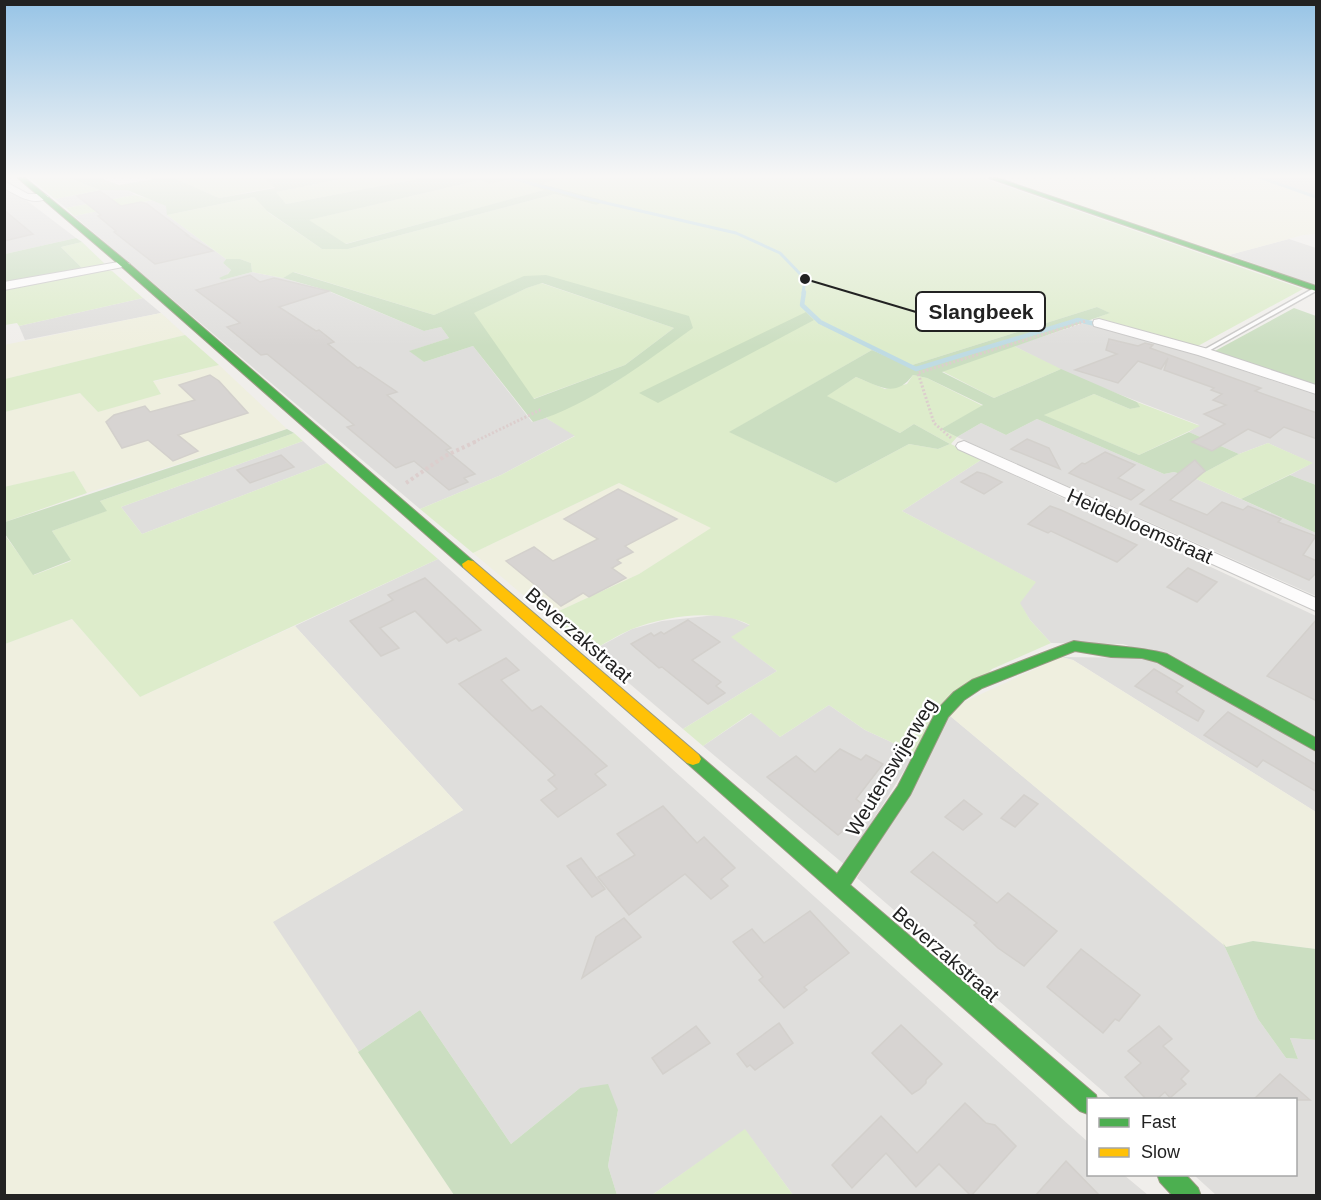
<svg xmlns="http://www.w3.org/2000/svg" width="1321" height="1200" font-family="Arial,sans-serif">
  <style>
    .residential { fill: #dfdedc }
    .airport { fill: #e0deda }
    .farmland { fill: #efefdf }
    .grass { fill: #ddeccb }
    .forest { fill: #cbdec1; fill-rule: evenodd }
    .lines { fill: none; stroke-linecap: round; stroke-linejoin: round }
    .stream-far1 { stroke: #bfdbe3; stroke-width: 3 }
    .stream { stroke: #bfdbe3; stroke-width: 4.5 }
    .building { fill: #d7d4d2; stroke: #d3d0cc; stroke-width: 1.5 }
    .lane-casing { stroke: #c9c8c7; stroke-width: 3 }
    .street-casing { stroke: #c9c8c7; stroke-width: 2 }
    .fast-casing { stroke: #999a82; stroke-width: 2 }
    .slow-casing { stroke: #999a82; stroke-width: 2 }
    .path-far1 { stroke: #dccecd; stroke-width: 3; stroke-dasharray: 2 2; stroke-linecap: butt }
    .path { stroke: #dccecd; stroke-width: 4; stroke-dasharray: 3 3; stroke-linecap: butt }
    .lane { fill: #fdfcfc; fill-rule: evenodd }
    .street { fill: #fdfcfc; fill-rule: evenodd }
    .fast { fill: #4caf50; fill-rule: evenodd }
    .slow { fill: #ffc107; fill-rule: evenodd }
    .labels { text-anchor: middle; dominant-baseline: central; stroke-width: 4.5; stroke-linejoin: round; paint-order: stroke }
    .street-label { font-size: 20px; fill: #222; stroke: #fff }
    .leader { fill: none; stroke: #222; stroke-width: 2 }
    .callout-dot { fill: #222; stroke: #fff; stroke-width: 2 }
    .callout { fill: #fff; stroke: #222; stroke-width: 2 }
    .callout-label { font-size: 21px; text-anchor: middle; font-weight: bold; fill: #222 }
  </style>
  <rect width="100%" height="100%" fill="#f0eeeb"/>
  <g class="residential">
    <path d="M4,187L30,203L76,238L5,254Z"/>
    <path d="M100,190H127L135,195L66,208L55,199Z"/>
    <path d="M153,200L167,206V215L226,259L223,263L231,270L222,280L252,272L283,278L328,291L424,331L441,327L449,338L410,351L424,362L473,346L532,422L546,418L576,435L501,475L420,509L74,216Z"/>
    <path d="M1289,239L1316,248V285L1229,255Z"/>
    <path d="M143,298L161,313L25,340L19,326Z"/>
    <path d="M1087,322L1136,335L1316,395V485L1290,475L1312,463L1268,443L1239,454L1189,432L1199,425L1077,378L1014,346Z"/>
    <path d="M1037,419L1164,474L1174,472L1194,478L1316,533V596L957,437L981,423L1006,435Z"/>
    <path d="M303,441L327,463L142,534L121,507Z"/>
    <path d="M981,460L1316,616V737L1197,670L1123,644L1051,643L1030,620L1019,603L1035,582L902,511Z"/>
    <path d="M438,559L1088,1142V1174L1124,1175L1148,1195H793L745,1130L652,1195H617L608,1166L618,1110L580,1088L511,1144L420,1010L358,1052L272,922L463,810L295,626Z"/>
    <path d="M716,615L733,618L751,626L732,637L777,671L683,729L591,651L632,629L662,621Z"/>
    <path d="M1061,657L1145,658L1160,662L1316,752V812L1073,660Z"/>
    <path d="M829,705L865,730L915,753L845,865L703,746L752,713L780,737Z"/>
    <path d="M949,715L1223,943L1258,1019L1286,1058L1298,1059L1290,1038L1316,1040V1195H1216L1194,1175L1296,1174V1100L1112,1099L857,878Z"/>
  </g>
  <path class="airport" d="M1266,178H1316V196Z"/>
  <g class="farmland">
    <path d="M1000,178H1260L1316,199V234L1303,235L1229,255Z"/>
    <path d="M161,313L185,335L5,379L4,345Z"/>
    <path d="M219,365L287,429L87,493L74,471L5,487V412L80,393L98,412L161,393L152,382Z"/>
    <path d="M619,483L712,528L639,574L548,616L473,553Z"/>
    <path d="M72,619L140,697L295,626L463,810L273,922L454,1195L5,1196V644Z"/>
    <path d="M1061,657L1073,660L1316,812V949L1253,941L1226,947L949,715L966,701Z"/>
  </g>
  <g class="grass">
    <path d="M29,178H69L100,190L55,199Z"/>
    <path d="M174,178H265L276,187L219,198Z"/>
    <path d="M346,178H422L286,204L275,192Z"/>
    <path d="M560,178H983L1303,289L1196,347L1094,319L1109,313L1097,307L909,366L872,350L730,432L836,483L909,444L938,449L950,444L914,424L900,433L826,396L856,377L885,389L907,384L913,375L927,378L983,406L941,429L957,437L951,444L981,460L902,511L1036,582L1020,603L1030,620L1051,643L992,669L915,753L865,730L829,705L780,737L751,713L703,746L683,729L777,671L731,637L750,625C717,608 666,616 632,629C618,635 604,644 591,651L548,616L639,574L711,528L619,483L473,553L420,509L501,475L575,436L546,418L614,383L692,328L524,277L434,315L294,272L283,278L252,272L251,263L240,259H226L167,215L254,197L269,213L322,249H348L555,194L596,205L605,201L541,183Z"/>
    <path d="M513,179L545,190L345,244L308,220L480,180L489,184Z"/>
    <path d="M135,195L153,200L74,216L66,208Z"/>
    <path d="M82,242L104,263L103,265L83,269L61,247Z"/>
    <path d="M107,270L112,271L143,298L19,326L17,323L5,325V289Z"/>
    <path d="M541,283L674,328L625,365L533,399L473,313L527,288Z"/>
    <path d="M185,335L219,365L153,381L161,394L98,412L80,393L5,412V379Z"/>
    <path d="M1014,346L1061,369L994,398L942,371Z"/>
    <path d="M1094,394L1130,409L1139,407L1137,402L1200,426L1139,455L1043,415Z"/>
    <path d="M294,433L303,441L121,507L142,534L327,463L438,559L140,697L72,619L5,644L4,534L34,575L71,561L52,531L106,511L100,501Z"/>
    <path d="M1268,443L1313,463L1241,499L1194,478L1239,454Z"/>
    <path d="M74,471L87,493L5,522L4,487Z"/>
    <path d="M745,1129L793,1195H652Z"/>
  </g>
  <g class="forest">
    <path d="M69,178H101L119,185L154,179L152,178H174L219,198L275,188L265,178H346L276,192L286,204L422,178H560L543,184L606,201L596,205L555,194L348,249H322L267,211L254,197L167,215L166,206L127,190H100ZM513,179L544,190L346,244L309,220L480,180L489,184Z"/>
    <path d="M76,238L82,242L61,247L83,269L5,284V254Z"/>
    <path d="M226,259H240L251,263L252,272L222,280L219,278L228,274L231,270L223,263Z"/>
    <path d="M293,272L434,315L524,276L546,275L689,316L693,328C645,362 589,406 533,422L473,346L424,362L409,351L449,338L441,327L424,331L329,291L283,278ZM542,283L674,328L625,365L534,399L474,313L527,288Z"/>
    <path d="M1097,307L1110,313L942,372L994,398L1061,369L1137,402L1140,407L1130,409L1094,394L1044,415L1139,455L1189,432L1239,454L1194,478L1174,472L1164,474L1037,419L1006,435L981,423L957,437L941,429L983,405L927,378L913,375C895,399 879,386 856,377L827,396L900,433L914,424L950,444L938,449L909,444L836,483L729,432L872,350L909,366Z"/>
    <path d="M1294,308L1316,316V387L1213,352Z"/>
    <path d="M806,312L814,320L658,403L639,393Z"/>
    <path d="M287,429L294,433L100,501L107,511L52,531L71,560L33,575L5,534V522Z"/>
    <path d="M1290,475L1316,485V533L1241,499Z"/>
    <path d="M1253,941L1316,949V1040L1290,1038L1298,1059L1286,1058L1258,1019L1223,943L1226,947Z"/>
    <path d="M420,1010L511,1144L580,1088L608,1084L618,1110L608,1166L617,1195H454L358,1052Z"/>
  </g>
  <g class="lines">
    <g class="stream-far1">
      <path d="M512,178L580,197L736,233L780,253L805,279L803,293"/>
      <path d="M1262,178L1316,197"/>
    </g>
    <path class="stream" d="M804,292L802,305L820,322L916,369L1078,320L1100,325"/>
  </g>
  <g class="building">
    <path d="M100,191L121,206L141,202L147,204L188,235H186L213,251L155,264L114,232L116,231L98,216L101,215L77,196Z"/>
    <path d="M4,210L33,234L4,241Z"/>
    <path d="M250,275L260,282L274,278L329,291L279,307L316,331L319,330L334,342L328,344L358,368L360,367L397,392L387,395L451,448L446,450L475,474L464,478L468,482L449,490L414,461L396,468L347,427L354,425L267,354L261,355L227,327L240,323L196,290Z"/>
    <path d="M1109,339L1138,346L1145,343L1153,345L1150,348L1261,388L1255,391L1317,413V439L1284,427L1270,438L1248,429L1212,451L1192,442L1225,424L1204,414L1226,405L1213,400L1222,394L1211,390L1214,388L1164,370L1168,358L1161,369L1138,361L1118,383L1075,370L1117,354L1106,350Z"/>
    <path d="M210,375L219,381L248,413L178,435L198,451L173,461L148,440L122,448L106,422L114,415L145,406L150,412L195,400L179,385Z"/>
    <path d="M1027,439L1049,448L1060,469L1011,449Z"/>
    <path d="M1105,452L1135,465L1118,478L1144,490L1131,500L1069,473L1082,463L1085,464Z"/>
    <path d="M281,455L294,467L250,483L237,470Z"/>
    <path d="M1195,460L1205,471L1170,500L1207,515L1222,502L1243,510L1248,506L1281,519L1278,522L1316,536L1303,555L1317,561V572L1309,580L1140,504Z"/>
    <path d="M977,472L985,474L1002,482L984,494L961,482Z"/>
    <path d="M618,489L677,519L625,546L633,552L617,560L621,563L612,568L626,578L589,597L583,593L561,606L506,561L534,547L553,561L598,539L564,519Z"/>
    <path d="M1050,506L1061,510L1137,545L1117,562L1051,531L1048,533L1028,524Z"/>
    <path d="M1188,568L1217,582L1197,602L1167,587Z"/>
    <path d="M425,578L481,630L459,641L456,638L447,643L415,611L380,628L399,648L381,656L350,621L393,600L388,595Z"/>
    <path d="M1317,619V701L1267,676Z"/>
    <path d="M688,620L720,642L692,660L721,682L716,686L725,693L708,704L662,667L659,668L631,644L651,633L654,636L661,632L664,634Z"/>
    <path d="M506,658L519,670L501,680L532,711L541,706L607,766L595,774L606,785L558,817L541,800L557,789L548,780L555,775L459,684Z"/>
    <path d="M1154,669L1183,686L1176,692L1204,711L1198,721L1135,686Z"/>
    <path d="M1228,712L1317,765V792L1263,760L1257,767L1204,735Z"/>
    <path d="M840,749L861,760L866,755L883,764L856,799L869,809L838,835L767,777L796,756L815,772Z"/>
    <path d="M1024,795L1038,804L1015,827L1001,818Z"/>
    <path d="M964,800L982,814L963,830L945,817Z"/>
    <path d="M663,806L697,843L704,837L735,868L721,879L728,886L711,899L685,874L629,915L598,877L635,855L617,834Z"/>
    <path d="M933,852L997,903L1008,893L1057,931L1024,966L998,948L974,925L977,923L911,872Z"/>
    <path d="M581,858L605,889L592,897L567,866Z"/>
    <path d="M810,911L849,953L804,987L807,990L784,1008L759,980L763,977L733,942L752,929L764,943Z"/>
    <path d="M624,918L641,937L582,978L596,937Z"/>
    <path d="M1081,949L1140,995L1119,1021L1115,1019L1103,1033L1047,987Z"/>
    <path d="M779,1023L793,1043L755,1070L750,1065L747,1067L737,1054Z"/>
    <path d="M901,1025L942,1064L926,1080V1083L920,1089L912,1094L872,1053Z"/>
    <path d="M696,1026L710,1043L663,1074L652,1058Z"/>
    <path d="M1159,1026L1172,1039L1163,1046L1189,1071L1181,1079L1186,1084L1170,1098L1165,1092L1156,1100H1147L1125,1077L1141,1063L1128,1051Z"/>
    <path d="M1280,1074L1310,1100H1253Z"/>
    <path d="M965,1103L986,1123L995,1125L1016,1146L971,1196L939,1164L916,1187L886,1153L852,1188L832,1165L881,1116L917,1153Z"/>
    <path d="M1066,1161L1100,1196H1035Z"/>
  </g>
  <g class="lines">
    <defs>
      <path id="lane" d="M1316,287V291L1205,353L1200,352Z"/>
      <g id="street">
        <path d="M4,181L28,194H44L49,197C35,207 18,196 4,188Z"/>
        <path d="M124,261L130,264L128,266L4,290V282Z"/>
        <path d="M1099,319L1208,349L1316,385V394L1198,355L1094,326L1093,323L1094,320Z"/>
        <path d="M964,441L1316,598V611L958,449L956,446L958,443Z"/>
      </g>
      <g id="fast">
        <path d="M18,178H25L127,262L473,561L474,564L473,567H463L121,266Z"/>
        <path d="M989,178H997L1316,286V291Z"/>
        <path d="M1074,641C1105,646 1137,646 1167,654L1316,738V751L1157,662L1142,658L1111,657L1075,651L982,688L964,700L948,717L910,795L850,885L1096,1095L1097,1100H1088V1114L1080,1111L687,763L685,759L687,755L693,753L699,755L837,874L898,786L937,710L954,692L972,680Z"/>
        <path d="M1157,1174H1185L1198,1188L1201,1196H1173L1160,1182Z"/>
      </g>
      <path id="slow" d="M468,560L473,561L699,755L701,759L699,763L693,765L687,763L463,567L462,564Z"/>
    </defs>
    <use href="#lane" class="lane-casing"/>
    <use href="#street" class="street-casing"/>
    <use href="#fast" class="fast-casing"/>
    <use href="#slow" class="slow-casing"/>
    <g class="path-far1">
      <path d="M951,438L934,423L918,373L1086,321"/>
      <path d="M474,442L542,409"/>
    </g>
    <path class="path" d="M406,483L445,456L477,441"/>
    <use href="#lane" class="lane"/>
    <use href="#street" class="street"/>
    <use href="#fast" class="fast"/>
    <use href="#slow" class="slow"/>
  </g>
  <linearGradient id="sky" x2="0" y2="1"><stop stop-color="#97c4e6"/><stop offset="0.51" stop-color="#f8f7f6"/><stop offset="1" stop-color="#f8f7f6" stop-opacity="0"/></linearGradient>
  <rect width="1321" height="346" fill="url(#sky)"/>
  <g class="labels">
    <g class="street-label">
      <text transform="translate(1140 526) rotate(24)">Heidebloemstraat</text>
      <text transform="translate(579 635) rotate(41)">Beverzakstraat</text>
      <text transform="translate(891 767) rotate(-59)">Weutenswijerweg</text>
      <text transform="translate(946 954) rotate(41)">Beverzakstraat</text>
    </g>
  </g>
  <path class="leader" d="M805 279L916 312"/>
  <circle class="callout-dot" cx="805" cy="279" r="6"/>
  <rect class="callout" x="916" y="292" width="129" height="39" rx="6"/>
  <g class="callout-label">
    <text x="981" y="319">Slangbeek</text>
  </g>
  <rect width="1321" height="1200" fill="none" stroke="#222222" stroke-width="12"/>
  <rect x="1087" y="1098" width="210" height="78" fill="#ffffff" stroke="#a7a7a7" stroke-width="1.5"/>
  <rect x="1099" y="1118" width="30" height="9" fill="#4caf50" stroke="#a7a7a7" stroke-width="1.5"/>
  <text x="1141" y="1128" font-size="18" fill="#222222">Fast</text>
  <rect x="1099" y="1148" width="30" height="9" fill="#ffc107" stroke="#a7a7a7" stroke-width="1.5"/>
  <text x="1141" y="1158" font-size="18" fill="#222222">Slow</text>
</svg>
